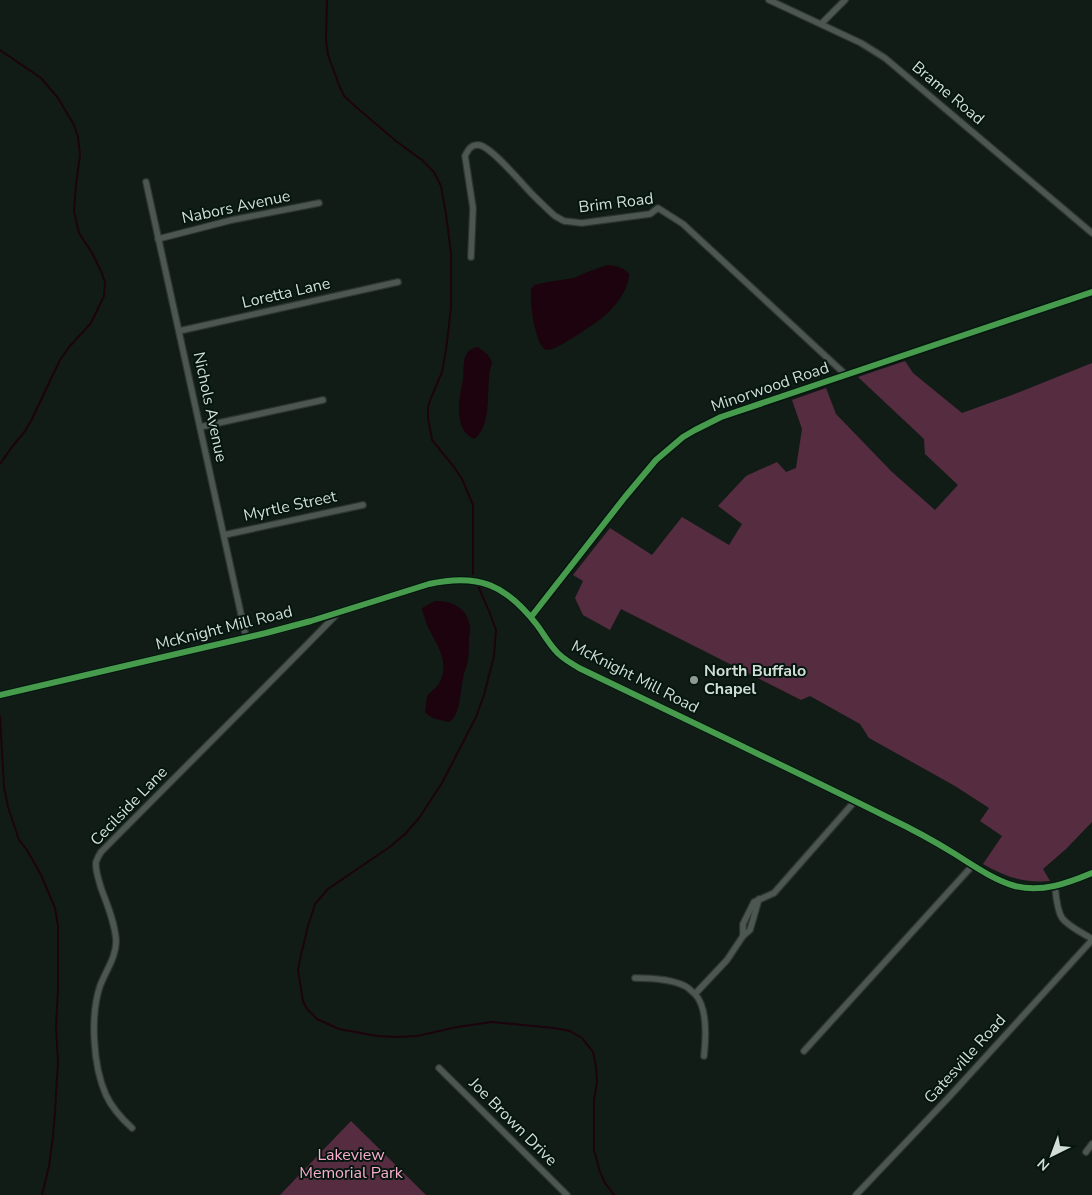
<svg xmlns="http://www.w3.org/2000/svg" width="1092" height="1195" font-family="'Nunito Sans',sans-serif">
  <style>
    .green { fill: #562c40 }
    .water { fill: #1c030d }
    .lines { fill: none; stroke-linecap: round; stroke-linejoin: round }
    .stream { stroke: #1c030d; stroke-width: 2 }
    .minor-casing { stroke: #2e3632; stroke-width: 8 }
    .tertiary-casing { stroke: #2e3632; stroke-width: 9 }
    .minor { stroke: #4c5752; stroke-width: 5.5 }
    .tertiary { stroke: #4c5752; stroke-width: 7 }
    .cycleway-casing { stroke: #05160f; stroke-width: 9 }
    .cycleway { stroke: #469c4c; stroke-width: 6 }
    .poi-dot { fill: #8f9994; stroke: #05160f; stroke-width: 2 }
    .labels { text-anchor: middle; dominant-baseline: central; stroke-width: 4; stroke-linejoin: round; paint-order: stroke }
    .street-label { font-size: 16px; fill: #d2ddd7; stroke: #05160f }
    .poi-label { font-size: 16px; font-weight: bold; fill: #d2ddd7; stroke: #05160f; text-anchor: start }
    .park-label { font-size: 16px; fill: #faadce; stroke: #05160f }
  </style>
  <rect width="100%" height="100%" fill="#121c17"/>
  <g class="green">
    <path d="M905,361L913,373L962,413L1012,395L1092,363V822L1066,849L1043,869L1050,881C1023,883 1006,877 983,864L1002,836L980,821L989,808L955,786L869,738L860,724L810,696L801,700L621,609L610,630L583,615L575,598L583,581L573,575L610,528L652,555L682,517L729,545L742,524L718,506L746,476L777,462L786,472L796,468L802,429L792,400L826,388L836,414L892,472L935,510L958,485L925,454L924,439L858,377Z"/>
    <path d="M351,1121L426,1195H280Z"/>
  </g>
  <g class="water">
    <path d="M607,265C616,266 622,266 629,274C629,288 619,301 610,311C603,319 562,346 552,349C549,350 547,350 544,349C534,338 530,304 531,289L534,285L548,282L574,278L585,273Z"/>
    <path d="M478,347L488,355L492,362C491,367 489,372 489,378C487,396 491,428 474,439C453,430 459,398 463,380C464,372 462,360 467,353C470,349 473,348 478,347Z"/>
    <path d="M435,601C453,600 470,610 470,629C470,633 469,637 469,641C469,647 469,653 468,660C467,666 464,672 463,679C460,691 461,715 449,722C441,720 430,719 425,712L427,696C430,692 435,689 438,685C452,664 436,644 427,625C425,620 424,615 422,610V608Z"/>
  </g>
  <g class="lines">
    <g class="stream">
      <path d="M327,0L326,40L328,55L339,85L344,96L356,107L396,141L422,160L434,172L441,186L446,214L451,253V308L446,350L442,372L431,398L428,407V418L432,440L454,467L462,479L473,505V574"/>
      <path d="M0,50L41,78L58,98L74,125L78,137L80,155L76,185L74,211L79,233L91,251L101,271L105,282L104,296L91,323L70,346L60,360L31,421L25,431L12,447L0,464"/>
      <path d="M478,586L489,611L496,630L494,656L484,695L476,717L442,783L419,818L406,833L391,846L328,889L315,904L308,926L300,959L298,970L303,1001L307,1009L317,1019L339,1029L377,1036L397,1037L417,1036L457,1027L492,1022L554,1028L570,1031L582,1038L593,1052L596,1066L597,1082L594,1100V1150L600,1172L605,1183L614,1195"/>
      <path d="M0,716L4,787L8,807L19,840L27,850L41,875L55,908L58,926V989L56,1027L58,1062L55,1112L53,1136L49,1166L42,1195"/>
    </g>
    <defs>
      <g id="minor">
        <path d="M769,0L861,43L885,58L1092,233"/>
        <path d="M821,24L845,0"/>
        <path d="M146,182L246,637"/>
        <path d="M158,239L232,220L319,203"/>
        <path d="M471,257L473,208L465,156C468,150 471,144 479,145C492,147 522,184 533,195C540,202 547,209 555,216L564,221L582,223L650,214L658,208L683,224L846,375"/>
        <path d="M179,331L398,282"/>
        <path d="M200,427L323,400"/>
        <path d="M224,535L363,505"/>
        <path d="M531,617L625,497L656,460L683,437L695,430L721,417L1092,292"/>
        <path d="M1055,887C1056,897 1057,910 1062,918C1069,927 1083,933 1092,939"/>
        <path d="M743,936V924L754,902L774,893L855,801"/>
        <path d="M635,978C651,978 671,979 685,986C689,988 692,992 695,994"/>
        <path d="M804,1051L973,865"/>
        <path d="M704,1056C706,1038 708,1008 695,994L727,960L743,936L750,930L759,899"/>
        <path d="M439,1068L567,1195"/>
        <path d="M132,1128C121,1118 112,1108 106,1095C93,1066 90,1016 100,986C105,972 117,956 116,940C115,923 107,904 101,888C99,880 95,871 96,862C97,859 99,855 101,852C180,772 260,693 338,613"/>
        <path d="M1086,1152L1092,1144"/>
        <path d="M856,1195L949,1097L1092,940"/>
      </g>
      <path id="tertiary" d="M0,695L266,633L311,621L429,584C479,573 506,585 537,625C543,633 548,642 555,650C561,658 571,663 579,668C683,718 787,767 889,818C912,829 934,841 955,854C974,866 994,880 1015,886C1042,893 1068,883 1092,873"/>
    </defs>
    <use href="#minor" class="minor-casing"/>
    <use href="#tertiary" class="tertiary-casing"/>
    <use href="#minor" class="minor"/>
    <use href="#tertiary" class="tertiary"/>
    <defs>
      <g id="cycleway">
        <path d="M531,617L625,497L656,460L683,437L695,430L721,417L1092,292"/>
        <path d="M0,695L266,633L311,621L429,584C479,573 506,585 537,625C543,633 548,642 555,650C561,658 571,663 579,668C683,718 787,767 889,818C912,829 934,841 955,854C974,866 994,880 1015,886C1042,893 1068,883 1092,873"/>
      </g>
    </defs>
    <use href="#cycleway" class="cycleway-casing"/>
    <use href="#cycleway" class="cycleway"/>
  </g>
  <circle class="poi-dot" cx="694" cy="680" r="5"/>
  <g class="labels">
    <g class="street-label">
      <text transform="translate(948 93) rotate(40)">Brame Road</text>
      <text transform="translate(616 203) rotate(-7)">Brim Road</text>
      <text transform="translate(236 207) rotate(-12)">Nabors Avenue</text>
      <text transform="translate(286 293) rotate(-13)">Loretta Lane</text>
      <text transform="translate(770 387) rotate(-19)">Minorwood Road</text>
      <text transform="translate(210 407) rotate(78)">Nichols Avenue</text>
      <text transform="translate(290 506) rotate(-12)">Myrtle Street</text>
      <text transform="translate(224 628) rotate(-14)">McKnight Mill Road</text>
      <text transform="translate(635 677) rotate(27)">McKnight Mill Road</text>
      <text transform="translate(129 806) rotate(-46)">Cecilside Lane</text>
      <text transform="translate(965 1059) rotate(-48)">Gatesville Road</text>
      <text transform="translate(513 1122) rotate(45)">Joe Brown Drive</text>
    </g>
    <g class="poi-label">
      <text x="704" y="671">North Buffalo<tspan x="704" dy="18">Chapel</tspan></text>
    </g>
    <g class="park-label">
      <text x="351" y="1155">Lakeview<tspan x="351" dy="18">Memorial Park</tspan></text>
    </g>
  </g>
  <g transform="translate(1052 1155) rotate(222)" stroke="#05160f" stroke-width="4" paint-order="stroke">
  <path d="M0-4L9 19L0 12L-9 19Z" fill="#d2ddd7"/>
  <text y="-8" font-size="14" font-weight="bold" text-anchor="middle" fill="#d2ddd7">N</text>
  </g>
</svg>
